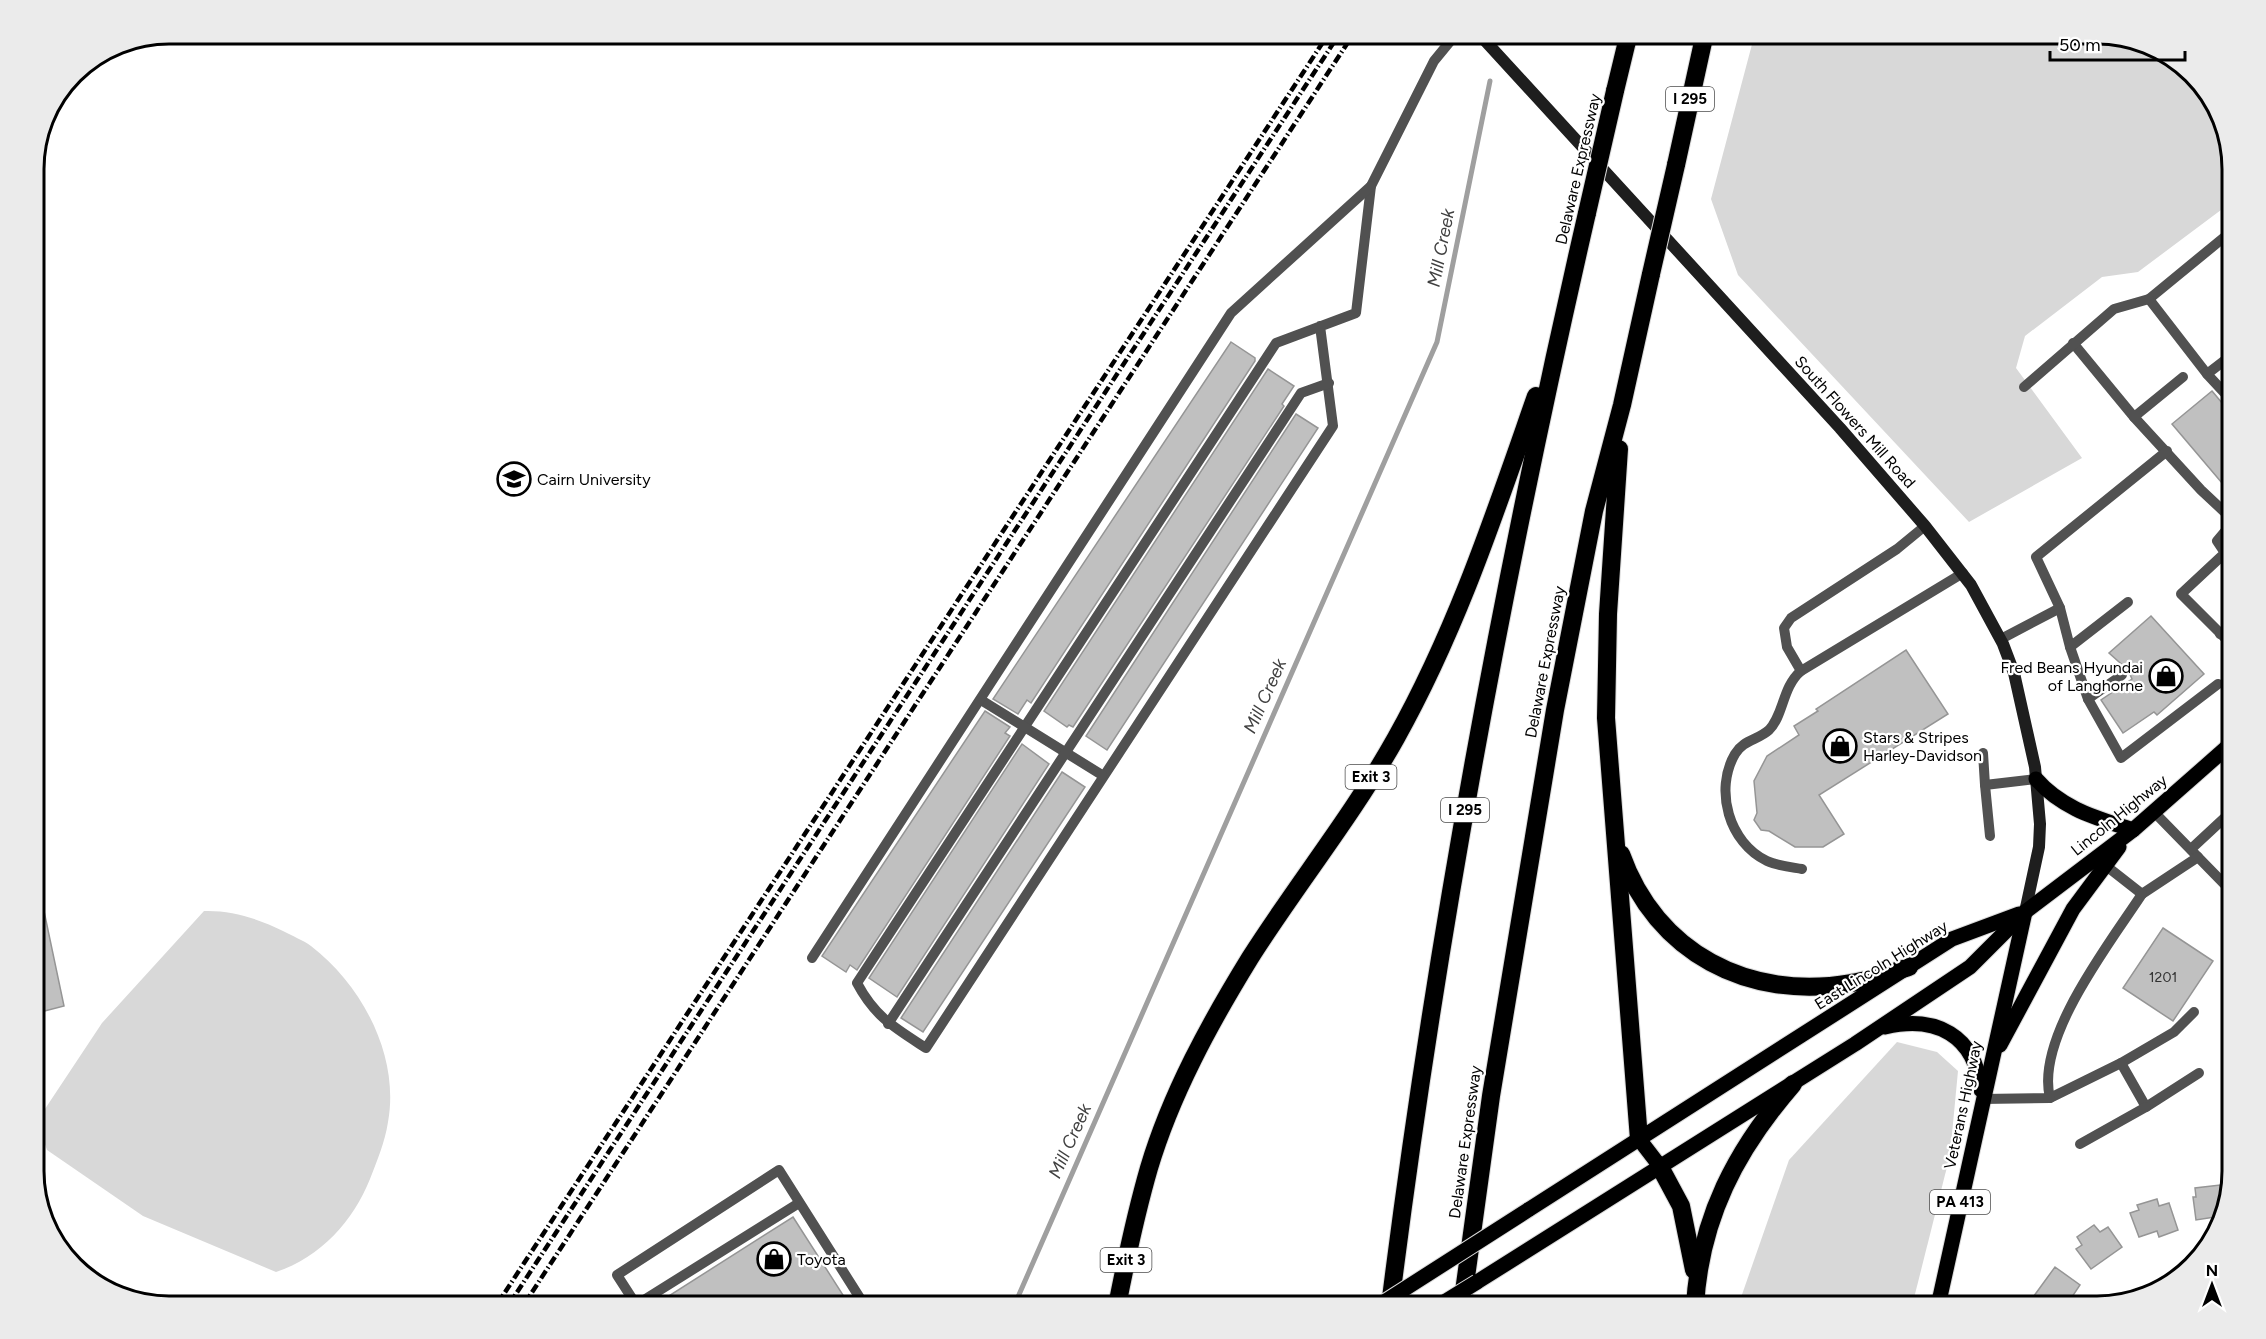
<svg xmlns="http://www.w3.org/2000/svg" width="2266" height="1339" font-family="Figtree,sans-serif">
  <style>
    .green { fill: #d8d8d8 }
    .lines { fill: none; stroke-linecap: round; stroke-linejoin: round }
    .stream { stroke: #9f9f9f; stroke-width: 5 }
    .building { fill: #c0c0c0; stroke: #959595; stroke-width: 1.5 }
    .primary-casing { stroke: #dbdbdb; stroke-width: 17 }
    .motorway-casing { stroke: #dbdbdb; stroke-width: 20 }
    .service { stroke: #515151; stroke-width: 10 }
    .secondary { stroke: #1e1e1e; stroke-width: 12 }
    .primary { stroke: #000; stroke-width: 15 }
    .motorway { stroke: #000; stroke-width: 18 }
    .rail { stroke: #000; stroke-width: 4.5; stroke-dasharray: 9 3 1.5 3; stroke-linecap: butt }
    .primary-bridge-casing { stroke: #dbdbdb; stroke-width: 17; stroke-linecap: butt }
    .motorway-bridge-casing { stroke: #dbdbdb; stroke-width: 20; stroke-linecap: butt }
    .primary-bridge { stroke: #000; stroke-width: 15 }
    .motorway-bridge { stroke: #000; stroke-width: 18 }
    .labels { text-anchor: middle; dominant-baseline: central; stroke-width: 4.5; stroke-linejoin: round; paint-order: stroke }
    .number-label { font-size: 14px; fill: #303030 }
    .shield { fill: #fff; stroke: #4c4c4c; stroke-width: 1.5 }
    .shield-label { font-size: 15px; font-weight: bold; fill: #000 }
    .street-label { font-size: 16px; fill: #000; stroke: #fff }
    .poi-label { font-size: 16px; fill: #000; stroke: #fff; text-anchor: start }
    .water-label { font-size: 18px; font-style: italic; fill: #404040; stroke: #fff }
    .rim { fill: none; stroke: #000; stroke-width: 3 }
  </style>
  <rect width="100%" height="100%" fill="#fff"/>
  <g class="green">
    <path d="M1755,33H2097L2164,51L2222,124L2233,160V201L2138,272L2102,277L2025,336L2016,368L2082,458L1969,522L1738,275L1711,199Z"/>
    <path d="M204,911C231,910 259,919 283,931C292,936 303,940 311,946C362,985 400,1056 388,1122C385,1142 377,1161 370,1179C353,1221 321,1257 276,1272L143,1216L47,1150L37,1121L102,1023Z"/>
    <path d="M1897,1042L1937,1052L1958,1071L1950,1155L1912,1306H1738L1789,1160Z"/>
  </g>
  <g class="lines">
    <path class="stream" d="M1014,1306L1437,342L1490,81"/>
  </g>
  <g class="building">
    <path d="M1231,342L1255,358V361L1031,703L1027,700L1018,714L993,699Z"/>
    <path d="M1268,369L1294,386L1282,404L1284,406L1073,727L1069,725L1067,727L1044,711Z"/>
    <path d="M2212,391L2233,416V496L2172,424Z"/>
    <path d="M1296,414L1318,428L1107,750L1086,736Z"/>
    <path d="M2151,616L2204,674L2157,715L2154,712L2123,733L2101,700L2132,679L2128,670L2109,653Z"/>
    <path d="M1906,650L1948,714L1819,795L1844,834L1823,847H1795L1769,831L1761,830L1754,820L1757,813L1754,781L1767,756L1799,735L1794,726L1818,711L1816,709Z"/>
    <path d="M985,711L1010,727L1005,733L1010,736L857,970L850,965L846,972L822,956Z"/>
    <path d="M1022,744L1049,764L897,997L869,978Z"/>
    <path d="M1062,772L1085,787L923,1032L901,1018Z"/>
    <path d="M33,892H40L64,1006L33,1014Z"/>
    <path d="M2163,928L2213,961L2173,1021L2123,988Z"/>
    <path d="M2220,1185L2221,1193L2227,1192L2221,1216L2196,1220L2193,1197H2196L2195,1188Z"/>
    <path d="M2157,1199L2159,1206L2169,1203L2178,1230L2159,1237L2157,1231L2139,1237L2130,1213L2139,1210L2137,1205Z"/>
    <path d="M793,1217L850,1306H653Z"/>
    <path d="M2094,1225L2100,1232L2108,1227L2122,1247L2091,1269L2076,1249L2082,1245L2077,1237Z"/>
    <path d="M2055,1267L2080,1285L2066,1306L2059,1301L2055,1306H2040L2031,1300Z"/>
  </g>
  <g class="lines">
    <defs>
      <g id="primary">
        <path d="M2036,779C2062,809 2097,818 2133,830"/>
        <path d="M1885,1027C1936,1015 1975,1035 1981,1090"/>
        <path d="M2000,1045L2073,909L2119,847"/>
        <path d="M1639,1139L1659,1165"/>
        <path d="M1528,1210L1952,939L2019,914"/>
        <path d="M1477,1282L1855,1044L1970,967L2025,912L2133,830L2233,742"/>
        <path d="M1938,1306L2025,912"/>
      </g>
      <g id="motorway">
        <path d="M1615,91L1629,33"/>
        <path d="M1676,165L1705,33"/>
        <path d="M1619,449L1608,614L1606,718L1639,1139"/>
        <path d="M1621,854C1656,953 1749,1001 1851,983C1871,980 1890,973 1909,967"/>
        <path d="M1659,1165L1681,1206L1694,1270"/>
        <path d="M1117,1306C1126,1260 1136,1213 1149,1168C1171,1094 1210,1023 1250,958C1297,884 1353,815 1396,738C1457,629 1495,513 1536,396"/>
        <path d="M1390,1306C1436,938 1504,574 1587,213"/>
        <path d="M1462,1306L1491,1096L1555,710L1594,511L1622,405L1651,274"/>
        <path d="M1695,1306C1700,1218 1736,1150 1793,1084"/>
      </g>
    </defs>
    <use href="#primary" class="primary-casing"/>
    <use href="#motorway" class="motorway-casing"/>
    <g class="service">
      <path d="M2233,230L2149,299L2207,374L2233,402"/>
      <path d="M1320,326L1333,426L926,1048C895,1028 875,1017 857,983L1276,343L1356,313L1371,186L1434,61L1457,33"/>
      <path d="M2073,343L2134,417"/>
      <path d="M2207,374L2233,354"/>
      <path d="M2183,377L2134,417L2201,490L2233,520"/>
      <path d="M2024,387L2114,309L2149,299"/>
      <path d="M2167,451L2036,557L2060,608L2070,647L2088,699L2121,758L2218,684"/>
      <path d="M2233,522L2217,541L2225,553L2181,594L2233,646"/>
      <path d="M2220,634L2233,623"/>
      <path d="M2001,639L2060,608"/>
      <path d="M2070,647L2128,602"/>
      <path d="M1801,671L1787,647L1784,628L1791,618L1897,549L1925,526"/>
      <path d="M2088,699L2122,675"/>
      <path d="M981,700L1102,775"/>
      <path d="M1983,753L1985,785"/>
      <path d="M2154,812L2233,893"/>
      <path d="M1990,836L1985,785L2036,779"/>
      <path d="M2191,849L2233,810"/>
      <path d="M2105,865L2142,894L2198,857"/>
      <path d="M1802,869C1790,867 1778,866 1767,861C1729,843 1714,790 1735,754C1743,740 1758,740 1769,730C1784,715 1782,687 1801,671L1963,573"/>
      <path d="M812,958L1231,313L1371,186"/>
      <path d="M888,1024L1301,393L1329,383"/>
      <path d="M2121,1063L2174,1032L2194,1012"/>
      <path d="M2050,1098L2121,1063L2146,1107L2199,1073"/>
      <path d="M1982,1099L2050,1098C2035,1038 2110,943 2142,894"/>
      <path d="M2080,1144L2146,1107"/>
      <path d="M636,1305L799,1203"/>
      <path d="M637,1306L617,1275L779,1170L865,1306"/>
    </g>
    <path class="secondary" d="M1478,33L1840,428L1925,526L1971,585L2003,644L2014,673L2035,767L2040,824L2039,847L2025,912"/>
    <use href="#primary" class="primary"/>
    <use href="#motorway" class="motorway"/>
    <g class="rail">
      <path d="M496,1306L1329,33"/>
      <path d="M508,1306L1340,33"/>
      <path d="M523,1306L1354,33"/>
    </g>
    <defs>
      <g id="primary-bridge">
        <path d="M1378,1306L1528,1210"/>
        <path d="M1438,1306L1477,1282"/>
      </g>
      <g id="motorway-bridge">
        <path d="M1587,213L1615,91"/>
        <path d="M1651,274L1676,165"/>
      </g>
    </defs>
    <use href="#primary-bridge" class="primary-bridge-casing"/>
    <use href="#motorway-bridge" class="motorway-bridge-casing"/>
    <use href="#primary-bridge" class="primary-bridge"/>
    <use href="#motorway-bridge" class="motorway-bridge"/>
  </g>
  <defs>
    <symbol id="university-ring" viewBox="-11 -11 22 22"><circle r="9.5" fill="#fff" stroke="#000" stroke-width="1.5"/><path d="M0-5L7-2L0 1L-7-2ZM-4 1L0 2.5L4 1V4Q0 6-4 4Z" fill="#000"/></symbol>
    <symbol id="shop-ring" viewBox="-11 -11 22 22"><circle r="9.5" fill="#fff" stroke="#000" stroke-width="1.5"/><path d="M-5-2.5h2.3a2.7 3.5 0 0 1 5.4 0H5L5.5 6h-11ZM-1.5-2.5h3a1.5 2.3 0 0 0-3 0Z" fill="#000"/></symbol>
  </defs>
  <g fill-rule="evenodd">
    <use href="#university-ring" x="495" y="460" width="38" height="38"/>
    <use href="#shop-ring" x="2147" y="657" width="38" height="38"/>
    <use href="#shop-ring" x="1821" y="727" width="38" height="38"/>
    <use href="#shop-ring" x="755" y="1240" width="38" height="38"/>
  </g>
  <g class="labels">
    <g class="number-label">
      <text x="2163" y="977">1201</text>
    </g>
    <g class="shield">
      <rect x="1666" y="87" width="48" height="24" rx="4.5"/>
      <rect x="1345.5" y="765" width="51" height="24" rx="4.5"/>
      <rect x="1441" y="798" width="48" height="24" rx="4.5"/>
      <rect x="1930" y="1190" width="60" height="24" rx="4.5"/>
      <rect x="1100.5" y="1248" width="51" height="24" rx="4.5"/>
    </g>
    <g class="shield-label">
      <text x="1690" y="99">I 295</text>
      <text x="1371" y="777">Exit 3</text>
      <text x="1465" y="810">I 295</text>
      <text x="1960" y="1202">PA 413</text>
      <text x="1126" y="1260">Exit 3</text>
    </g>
    <g class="street-label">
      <text transform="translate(1578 169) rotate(-77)">Delaware Expressway</text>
      <text transform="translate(1855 422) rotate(48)">South Flowers Mill Road</text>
      <text transform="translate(1545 662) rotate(-79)">Delaware Expressway</text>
      <text transform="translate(2119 815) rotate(-39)">Lincoln Highway</text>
      <text transform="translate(1881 965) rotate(-32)">East Lincoln Highway</text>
      <text transform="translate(1963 1105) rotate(-78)">Veterans Highway</text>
      <text transform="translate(1465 1142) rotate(-82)">Delaware Expressway</text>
    </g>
    <g class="poi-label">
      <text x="537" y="479">Cairn University</text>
      <text x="2143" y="667" text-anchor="end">Fred Beans Hyundai<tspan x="2143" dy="18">of Langhorne</tspan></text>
      <text x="1863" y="737">Stars &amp; Stripes<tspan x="1863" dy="18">Harley-Davidson</tspan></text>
      <text x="797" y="1259">Toyota</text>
    </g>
    <g class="water-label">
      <text transform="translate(1441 248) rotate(-79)">Mill Creek</text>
      <text transform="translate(1265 696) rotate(-66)">Mill Creek</text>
      <text transform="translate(1070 1141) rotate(-66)">Mill Creek</text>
    </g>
  </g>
  <path d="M0 0H2266V1339H0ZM169 44H2097A125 125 0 0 1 2222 169V1171A125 125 0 0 1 2097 1296H169A125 125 0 0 1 44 1171V169A125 125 0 0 1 169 44Z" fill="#ebebeb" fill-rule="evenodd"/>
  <path class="rim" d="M169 44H2097A125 125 0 0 1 2222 169V1171A125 125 0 0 1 2097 1296H169A125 125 0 0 1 44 1171V169A125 125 0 0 1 169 44Z"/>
  <g transform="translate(2212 1285)" stroke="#ffffff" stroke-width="4.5" paint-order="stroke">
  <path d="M0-4.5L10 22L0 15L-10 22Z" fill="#000000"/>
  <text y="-9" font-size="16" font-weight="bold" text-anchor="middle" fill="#000000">N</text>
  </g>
  <path d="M2050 51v9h135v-9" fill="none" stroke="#000000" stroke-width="3"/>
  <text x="2059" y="51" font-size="18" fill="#000000" stroke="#ffffff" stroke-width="4.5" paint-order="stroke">50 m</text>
</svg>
